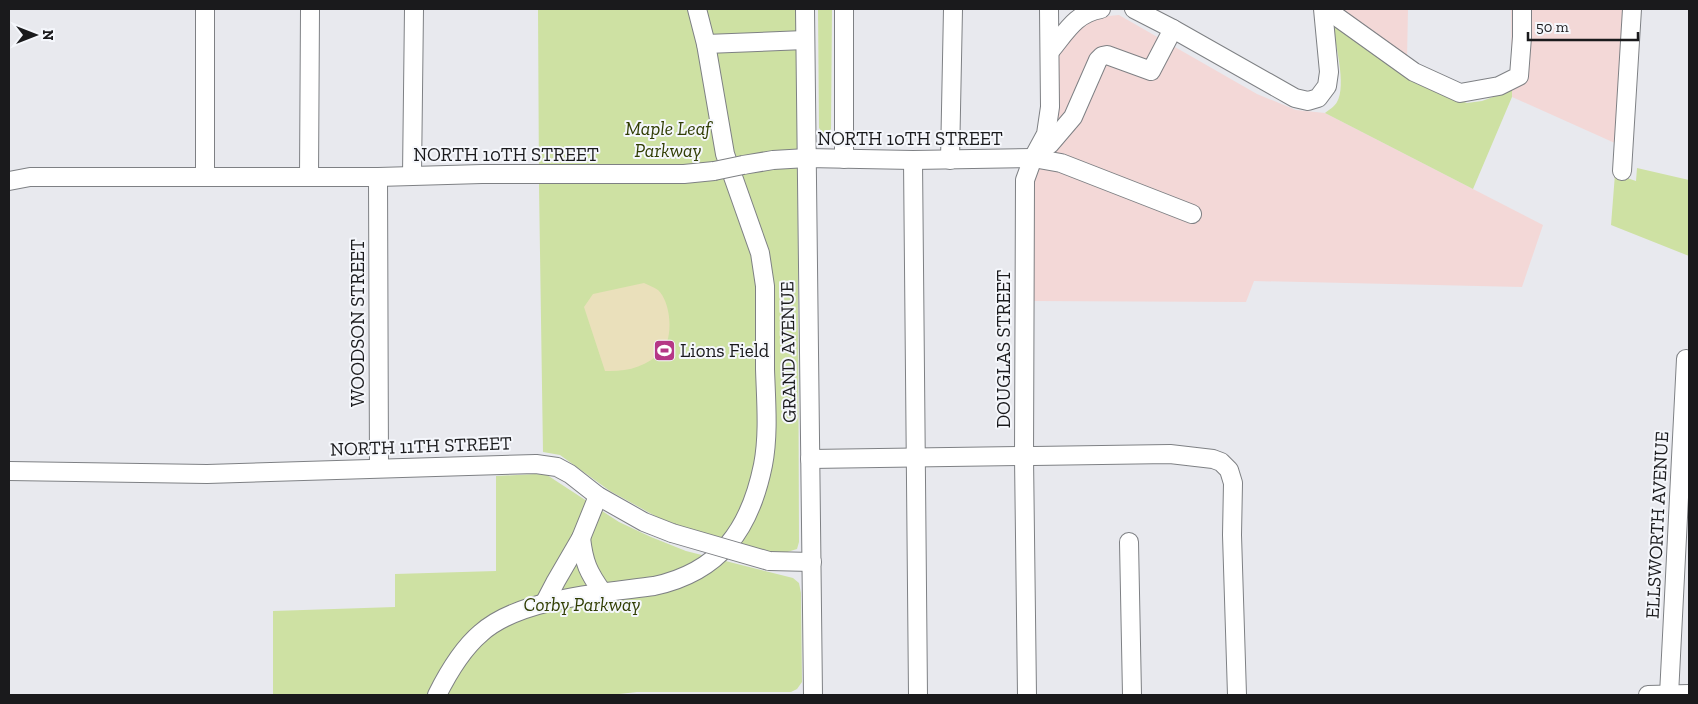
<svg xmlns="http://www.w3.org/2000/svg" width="1698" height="704" font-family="'Zilla Slab',serif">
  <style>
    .commercial { fill: #f3d8d7 }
    .green { fill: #cee1a3 }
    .sand { fill: #eae0bb }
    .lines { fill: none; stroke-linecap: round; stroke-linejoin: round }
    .minor-casing { stroke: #7e8084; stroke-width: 20 }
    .minor { stroke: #fff; stroke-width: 18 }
    .minor-bridge-casing { stroke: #7e8084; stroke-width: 20; stroke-linecap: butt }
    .minor-bridge { stroke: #fff; stroke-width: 18 }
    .labels { text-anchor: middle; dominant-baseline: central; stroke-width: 4; stroke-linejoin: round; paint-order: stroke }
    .park-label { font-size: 19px; font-style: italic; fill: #313e04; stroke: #f5f7fc }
    .street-label { font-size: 19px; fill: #1a1a1c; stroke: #f5f7fc }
    .poi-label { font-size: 19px; fill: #1a1a1c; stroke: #f5f7fc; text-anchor: start }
  </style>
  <rect width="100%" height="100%" fill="#e8e9ee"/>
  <g class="commercial">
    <path d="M1334,9H1408L1407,59Z"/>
    <path d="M1511,9H1625L1617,144L1512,97Z"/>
    <path d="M1119,15L1257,94L1296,110L1325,113L1543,225L1522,287L1254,281L1246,302L1030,301V177L1060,49L1075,29L1098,17Z"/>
  </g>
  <g class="green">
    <path d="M538,9H797L799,542L797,549L784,553L770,552L751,549L706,536L657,517L610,491L560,455L543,452L539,186Z"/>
    <path d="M818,9H832L831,129L828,133H823L819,128Z"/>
    <path d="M1331,21L1417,84L1467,103L1482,101L1512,90V97L1473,189L1325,113C1329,110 1335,106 1337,102C1347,86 1335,40 1331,21Z"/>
    <path d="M1637,168L1689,180V256L1611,225L1615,174L1636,181Z"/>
    <path d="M535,474L547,475L619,522L651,537L686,551L793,578L799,583L801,593L802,682L797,689L791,692H637L610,695H273V611L395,607V574L496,571V476Z"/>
  </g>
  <path class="sand" d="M644,283C648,285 654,287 658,290C671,302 674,338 662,351C647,367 626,372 605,371L584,307L593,294Z"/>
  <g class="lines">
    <defs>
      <g id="minor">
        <path d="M205,9V177"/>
        <path d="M805,9L813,695"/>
        <path d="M1134,9L1173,29L1295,98L1308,101L1318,98L1327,86L1329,72L1323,9"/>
        <path d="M1326,9L1414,72L1460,93L1499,86L1519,76L1522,37V9"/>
        <path d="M706,44L805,40"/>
        <path d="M1051,50C1066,32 1076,13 1101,9"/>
        <path d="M1041,151L1050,144L1073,117L1098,60L1102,56L1107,55L1151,71L1173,29"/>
        <path d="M844,159V9"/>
        <path d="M913,160L918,695"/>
        <path d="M950,160L953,9"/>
        <path d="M743,165L773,160L807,158L913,160L1033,158L1061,163L1192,214"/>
        <path d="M1622,171L1632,9"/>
        <path d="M412,175L414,9"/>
        <path d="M309,177L310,9"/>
        <path d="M378,177L379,468"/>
        <path d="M9,181L30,177H378L482,174H684L714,171"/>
        <path d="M810,459L1170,454L1213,459L1221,462L1229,470L1233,483L1232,535L1237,695"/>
        <path d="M9,471L207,474L536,464L557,467L570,474L598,496L644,522L672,533"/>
        <path d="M581,538C584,563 588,572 603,593"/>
        <path d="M1129,542L1132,695"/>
        <path d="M769,561L812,562"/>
        <path d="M545,602L556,581L581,538L598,496"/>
        <path d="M437,695C448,673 462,649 481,633C520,598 603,593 654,586C720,572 750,529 763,465C769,434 766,401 765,369C765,341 765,314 765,286L760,253L725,154L706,44L697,9"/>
        <path d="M1027,695L1024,457L1025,180L1033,158L1046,134L1050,107L1049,9"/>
        <path d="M1648,695L1689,694"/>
        <path d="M1669,695L1686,359"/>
      </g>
    </defs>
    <use href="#minor" class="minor-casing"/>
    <use href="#minor" class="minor"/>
    <defs>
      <g id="minor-bridge">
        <path d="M714,171L743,165"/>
        <path d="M672,533L769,561"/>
      </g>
    </defs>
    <use href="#minor-bridge" class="minor-bridge-casing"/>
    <use href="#minor-bridge" class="minor-bridge"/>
  </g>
  <defs>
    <symbol id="stadium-square" viewBox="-11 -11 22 22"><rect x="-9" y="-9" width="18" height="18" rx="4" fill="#b53786" stroke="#f5f7fc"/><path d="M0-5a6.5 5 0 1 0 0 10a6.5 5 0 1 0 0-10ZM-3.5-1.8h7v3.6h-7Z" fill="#fff"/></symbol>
  </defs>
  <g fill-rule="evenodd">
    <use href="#stadium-square" x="652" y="338" width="25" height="25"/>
  </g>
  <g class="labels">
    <g class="park-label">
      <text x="668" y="128">Maple Leaf<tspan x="668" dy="22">Parkway</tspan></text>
      <text x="582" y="604">Corby Parkway</text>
    </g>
    <g class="street-label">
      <text x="910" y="138">NORTH 10TH STREET</text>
      <text x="506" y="154">NORTH 10TH STREET</text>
      <text transform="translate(357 323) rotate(-90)">WOODSON STREET</text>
      <text transform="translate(1003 349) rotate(-90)">DOUGLAS STREET</text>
      <text transform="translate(788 352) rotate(-91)">GRAND AVENUE</text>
      <text transform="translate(421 446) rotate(-2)">NORTH 11TH STREET</text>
      <text transform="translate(1657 525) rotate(-87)">ELLSWORTH AVENUE</text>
    </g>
    <g class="poi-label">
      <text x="680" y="350">Lions Field</text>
    </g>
  </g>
  <rect width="1698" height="704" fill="none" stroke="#1a1a1c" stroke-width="20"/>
  <g transform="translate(35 35) rotate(90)" stroke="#f5f7fc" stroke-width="4" paint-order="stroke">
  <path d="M0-4L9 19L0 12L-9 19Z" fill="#1a1a1c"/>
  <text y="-8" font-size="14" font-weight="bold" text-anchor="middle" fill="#1a1a1c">N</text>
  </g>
  <path d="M1528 32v8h110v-8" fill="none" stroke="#1a1a1c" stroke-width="2.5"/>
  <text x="1536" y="32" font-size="15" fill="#1a1a1c" stroke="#f5f7fc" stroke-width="4" paint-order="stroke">50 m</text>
</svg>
